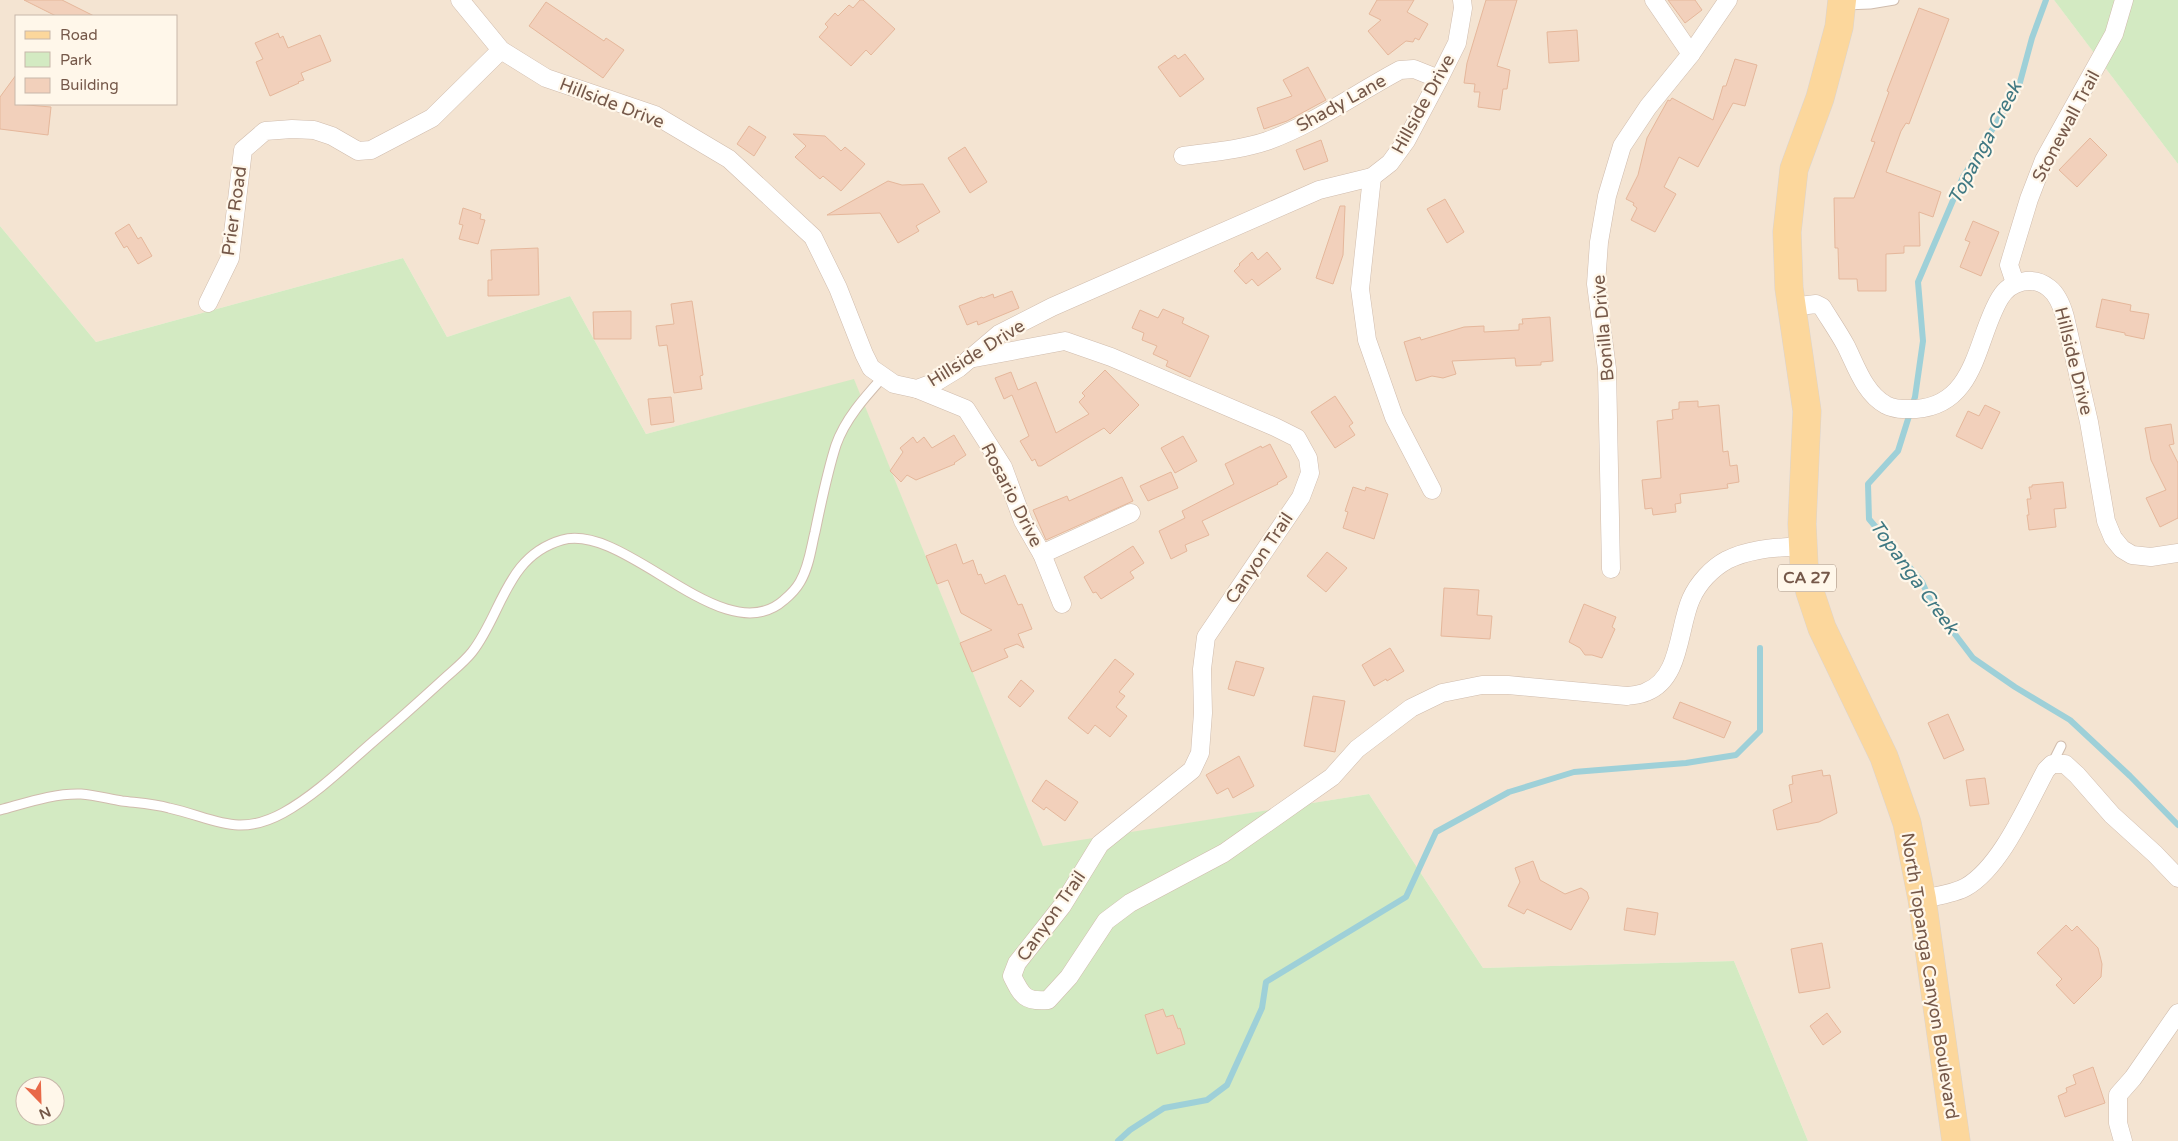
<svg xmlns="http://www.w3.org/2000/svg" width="2178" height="1141" font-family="'Varela Round',sans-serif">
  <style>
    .residential { fill: #f4e4d2; fill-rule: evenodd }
    .green { fill: #d3eac2; fill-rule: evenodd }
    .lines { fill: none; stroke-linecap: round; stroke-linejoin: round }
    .stream { stroke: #9ed0d8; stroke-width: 6 }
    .building { fill: #f2d0bb; stroke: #e5b79b }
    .service-casing { stroke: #d0bcad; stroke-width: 11 }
    .minor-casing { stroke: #d0bcad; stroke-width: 19 }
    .primary-casing { stroke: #dbd4d0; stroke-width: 29 }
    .service { stroke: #fff; stroke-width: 9 }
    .minor { stroke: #fff; stroke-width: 18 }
    .primary { stroke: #fcd79c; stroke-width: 28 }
    .labels { text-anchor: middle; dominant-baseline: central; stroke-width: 4.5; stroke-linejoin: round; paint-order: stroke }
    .shield { fill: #fff7ea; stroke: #9e8879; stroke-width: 1 }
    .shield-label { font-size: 16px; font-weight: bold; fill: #755849 }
    .street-label { font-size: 18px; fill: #755849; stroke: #fff7ea }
    .water-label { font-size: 19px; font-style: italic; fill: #3f7882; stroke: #fff7ea }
  </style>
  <rect width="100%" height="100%" fill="#fcf3e4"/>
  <path class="residential" d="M0,0H2054L2178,164V1141H1808L1734,961L1483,968L1369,794L1043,847L854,380L646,434L570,296L447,337L403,258L96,342L0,226ZM16,16H176V104H16Z"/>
  <g class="green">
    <path d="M2054,0H2178V164Z"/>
    <path d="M0,226L96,342L403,258L447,337L570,296L646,434L854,379L1043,846L1369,794L1483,968L1734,961L1808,1141H0ZM25,1086H55V1116H25Z"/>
  </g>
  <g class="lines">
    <g class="stream">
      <path d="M2046,0L2032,38L2019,86L1963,177L1918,282L1923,341L1915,397L1898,451L1868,484L1869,519L1922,582L1932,604L1973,658L2015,687L2070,720L2130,776L2178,825"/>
      <path d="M1118,1141L1130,1130L1164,1108L1207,1100L1227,1085L1262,1008L1266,982L1406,897L1436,832L1509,792L1574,772L1686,763L1736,755L1760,731V648"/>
    </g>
  </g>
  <g class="building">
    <path d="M24,0H62L94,16H56Z"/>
    <path d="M860,0H863L895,29L871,55L866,50L851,66L819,37L828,27L825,24L835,13L838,16L849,5L853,8Z"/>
    <path d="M1377,0H1414L1407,12L1428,24L1419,40L1415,38L1413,42L1406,41L1388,55L1368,31L1381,20L1369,14Z"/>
    <path d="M1486,0H1517L1497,66L1510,70L1507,89H1503L1500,110L1478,107L1480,92H1474L1475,84L1464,83L1467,63Z"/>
    <path d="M1668,0H1695L1702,10L1685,23Z"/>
    <path d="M546,2L604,41L606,38L624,50L603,78L529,26Z"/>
    <path d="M1919,8L1949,19L1909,124L1906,123L1901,131L1886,172L1941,192L1933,217L1919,212L1920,246H1904V253L1886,254V291H1858L1857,279H1839L1838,248H1835L1834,198H1854L1875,142L1871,141L1889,92L1887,91Z"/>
    <path d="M1577,30L1579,61L1549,63L1547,32Z"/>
    <path d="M278,33L280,38L283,36L288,48L320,35L331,61L301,73L304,80L298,82L299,83L270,96L256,62L263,59L255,43Z"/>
    <path d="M1185,54L1204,79L1180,97L1158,67L1175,55L1178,59Z"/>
    <path d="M1735,59L1757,65L1745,106L1733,103L1698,167L1679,157L1664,187L1676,194L1655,232L1631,220L1637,208L1633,205L1634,203L1626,199L1638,175L1647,138L1668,100L1670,101L1672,98L1713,120L1723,86H1726Z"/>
    <path d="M1308,67L1326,100L1287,121L1264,129L1257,108L1292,96L1283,80Z"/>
    <path d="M16,75V104L51,107L48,135L0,129V97Z"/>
    <path d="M749,126L766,137L754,156L737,144Z"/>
    <path d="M793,134L825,136L841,151L845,147L865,164L841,191L823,176L820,179L795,157L806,146Z"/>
    <path d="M2090,138L2107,155L2077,187L2059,170Z"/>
    <path d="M1321,140L1328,161L1304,170L1296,150Z"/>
    <path d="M965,147L987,182L970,193L948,158Z"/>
    <path d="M888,181L902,185L923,184L940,212L916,226L919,231L898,243L880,213L827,215Z"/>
    <path d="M1445,199L1464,232L1447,243L1427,209Z"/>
    <path d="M1340,206H1345L1343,255L1333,284L1316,278Z"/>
    <path d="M463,208L481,214L480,219L485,220L478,244L459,239L463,225L459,224Z"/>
    <path d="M1973,221L1999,232L1981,276L1960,267L1970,242L1965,240Z"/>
    <path d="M129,224L138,239L141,237L152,256L138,264L127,246L124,248L115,233Z"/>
    <path d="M538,248L539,295L488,296V280H492L491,250Z"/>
    <path d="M1252,252L1258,260L1267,252L1281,269L1258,286L1252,279L1246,284L1234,271L1240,265L1239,264Z"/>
    <path d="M1012,291L1019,308L978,325L977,321L967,325L959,306L982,297L983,298L993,294L994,298Z"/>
    <path d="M2102,299L2131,305L2130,311L2149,314L2144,339L2125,335V333L2096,327Z"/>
    <path d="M692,301L703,375L700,376L702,389L674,393L667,345L659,346L656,326L674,324L671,304Z"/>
    <path d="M1163,309L1184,318L1182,323L1209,336L1190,377L1166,366L1168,361L1153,354L1157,346L1142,340L1144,333L1132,328L1140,310L1158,318Z"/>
    <path d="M631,311V339H594L593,312Z"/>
    <path d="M1550,317L1553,361L1541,362V365L1516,366L1515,358L1452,361L1456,374L1443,378L1432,376L1416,381L1404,342L1420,337L1421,340L1464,327L1484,326V332L1519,330V324H1523L1522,319Z"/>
    <path d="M1105,370L1139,405L1110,434L1104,428L1041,466H1038L1035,459L1032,461L1020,441L1029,436L1012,395L1004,399L995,378L1011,372L1018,390L1036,382L1056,433L1089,414L1079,402L1085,396L1082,393Z"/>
    <path d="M1335,396L1353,423L1349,426L1355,435L1335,448L1311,412Z"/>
    <path d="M671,397L674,422L651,425L648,399Z"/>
    <path d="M1698,401V407L1719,405L1723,452L1728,451L1730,466L1737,465L1739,482L1727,484L1728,488L1680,494L1681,503L1675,504L1676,512L1653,515L1652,508L1645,509L1642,480L1661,478L1657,421L1673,419L1672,410L1679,409V402Z"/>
    <path d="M1985,405L2000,412L1982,449L1956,436L1968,411L1979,416Z"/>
    <path d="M2171,424L2174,444L2169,445L2178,463V518L2160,527L2146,498L2166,490L2151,460L2145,428Z"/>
    <path d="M954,435L966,455L954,463L955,464L916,480L907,475L901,482L890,471L903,452L900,448L913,437L917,443L924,437L932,448Z"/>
    <path d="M1183,436L1197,461L1175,473L1161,448Z"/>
    <path d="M1270,444L1287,477L1277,483L1278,484L1202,521L1209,535L1185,545L1187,551L1171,559L1159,531L1185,518L1182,511L1234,484L1225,464L1261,446L1262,448Z"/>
    <path d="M1171,472L1178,488L1148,501L1140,486Z"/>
    <path d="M1122,477L1133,501L1046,540L1033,510L1067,496L1069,501Z"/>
    <path d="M2063,482L2066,508L2054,509L2056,527L2029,530L2027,515H2029L2027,499H2031L2029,487H2032V485Z"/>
    <path d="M1353,487L1365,491L1366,487L1388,494L1374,539L1343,528L1348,512L1345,511Z"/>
    <path d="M956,544L963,564L973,560L978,575L981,574L985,584L1005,575L1018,605L1022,604L1032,629L1018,634L1024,648L1017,644L1004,649L1008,657L972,672L960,643L992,630L961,613L948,580L937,584L926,556Z"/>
    <path d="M1133,546L1144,563L1130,572L1134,578L1101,599L1096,592L1093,593L1084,577Z"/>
    <path d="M1327,552L1347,568L1326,592L1307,576Z"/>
    <path d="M1444,588L1479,590L1477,615L1492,616L1490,639L1441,636Z"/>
    <path d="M1584,604L1616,617L1612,627L1615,629L1602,658L1592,655H1585L1580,648L1569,642Z"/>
    <path d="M1390,648L1404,671L1387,681L1386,679L1374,686L1362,665Z"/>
    <path d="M1115,659L1134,674L1119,692L1125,696L1116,707L1127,716L1110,737L1095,725L1088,734L1068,718Z"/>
    <path d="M1236,661L1264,668L1254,696L1228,689Z"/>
    <path d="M1021,680L1034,691L1020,707L1008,697Z"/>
    <path d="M1313,696L1345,701L1335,752L1304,746Z"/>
    <path d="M1680,702L1731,722L1724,738L1673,718Z"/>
    <path d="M1948,714L1964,750L1944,759L1928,723Z"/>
    <path d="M1239,756L1254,786L1233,798L1228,788L1217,794L1206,775Z"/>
    <path d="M1822,770L1823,776L1830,775L1837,813L1819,822L1777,830L1773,810L1792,802L1789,785L1793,784L1792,776Z"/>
    <path d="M1985,778L1989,804L1970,806L1966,780Z"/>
    <path d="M1046,780L1078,802L1065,821L1046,807L1044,810L1032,801Z"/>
    <path d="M1533,861L1540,880L1565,894L1581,888L1587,892L1589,898L1571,930L1527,909L1524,914L1508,906L1520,882L1515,868Z"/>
    <path d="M1627,908L1658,913L1655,935L1624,930Z"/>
    <path d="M2066,925L2072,931L2077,926L2098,948L2102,964L2101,977L2074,1004L2056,985L2062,979L2037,953Z"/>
    <path d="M1822,943L1830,988L1799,993L1791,949Z"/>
    <path d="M1163,1009L1166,1017L1173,1015L1178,1029L1180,1028L1185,1044L1157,1054L1145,1015Z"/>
    <path d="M1827,1013L1841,1032L1823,1045L1810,1026Z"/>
    <path d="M2093,1067L2105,1103L2065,1117L2058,1096L2067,1092L2066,1088L2076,1084L2073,1075Z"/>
  </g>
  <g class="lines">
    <defs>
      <g id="service">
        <path d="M1845,5L1870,4L1894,0"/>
        <path d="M2052,764L2061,746"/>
        <path d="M0,810C26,803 54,793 81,794C95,795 109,799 122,801C138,803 154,804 169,808C214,818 237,838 283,813C317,794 346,765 375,740C400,719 423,698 446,677C455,669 465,661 472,652C502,614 506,556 562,540C626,522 724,654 784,600C790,595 796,589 800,582C809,567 811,548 815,532C821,503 827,473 836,445C845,419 865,397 883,377"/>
      </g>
      <g id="minor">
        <path d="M460,0L501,50L546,78L655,115L729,159L813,237L838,288L864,354L871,368L894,384L917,389L936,382L959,368L999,334L1052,307L1319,190L1372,177L1390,163L1406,141L1439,79L1457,43L1463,8L1462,0"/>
        <path d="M1654,0L1691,54"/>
        <path d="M1183,156C1211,152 1240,150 1267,141C1314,124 1355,94 1400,70L1414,69L1439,79"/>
        <path d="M1372,177L1360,289L1367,340L1394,417L1432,490"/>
        <path d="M2015,283L2009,265L2029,199L2044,160L2114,34L2124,0"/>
        <path d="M208,303L230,258L243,150L265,131L292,129L314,130L332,136L358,151L371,150L432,118L501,50"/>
        <path d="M1791,307L1816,304L1822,307C1830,320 1839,333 1846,346C1856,366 1865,394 1886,405C1895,410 1907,409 1916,409C1977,405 1976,337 2000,298C2010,281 2033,275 2049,288C2058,295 2062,306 2065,317L2089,422L2106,521L2113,538L2122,549L2132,555L2151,557L2178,553"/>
        <path d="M969,359L1065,341L1111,357L1275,427L1297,438L1308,458L1310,473L1301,497L1206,637L1202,669L1203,713L1200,753L1192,770L1100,844L1062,906L1017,963L1012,976C1022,996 1025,1002 1048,1000L1069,977L1106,921L1130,903L1224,853L1332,777L1357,749L1411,708L1442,693L1482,685H1508L1627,696C1633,695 1640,695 1646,692C1681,679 1678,628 1691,599C1698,583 1712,568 1727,560C1751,548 1776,548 1802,546"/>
        <path d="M917,389L966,409L1003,467L1023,521L1042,554L1062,604"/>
        <path d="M1042,554L1131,513"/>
        <path d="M1611,569L1607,369L1596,284L1599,242L1607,196L1622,146L1648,107L1691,54L1728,0"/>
        <path d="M1922,899C1935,896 1954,894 1966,887C2001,867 2027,805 2046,770L2052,764H2065L2077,775L2112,815L2155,854L2178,878"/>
        <path d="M2123,1141L2118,1123V1095L2133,1078L2178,1013"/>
      </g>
      <path id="primary" d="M1842,0L1839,27L1820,98L1794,169L1787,232L1789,288L1807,411L1802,524L1804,565L1810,592L1822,628L1884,757L1907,823L1922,899L1956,1141"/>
    </defs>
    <use href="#service" class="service-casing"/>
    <use href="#minor" class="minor-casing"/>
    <use href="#primary" class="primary-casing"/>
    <use href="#service" class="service"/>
    <use href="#minor" class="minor"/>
    <use href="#primary" class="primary"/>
  </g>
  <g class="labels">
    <rect class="shield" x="1778" y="564.5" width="58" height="27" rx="4"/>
    <g class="shield-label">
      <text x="1807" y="578">CA 27</text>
    </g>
    <g class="street-label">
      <text transform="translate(612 103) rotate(21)">Hillside Drive</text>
      <text transform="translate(1341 103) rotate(-29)">Shady Lane</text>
      <text transform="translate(1423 104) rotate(-61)">Hillside Drive</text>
      <text transform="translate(2066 126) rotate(-62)">Stonewall Trail</text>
      <text transform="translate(234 211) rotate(-82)">Prier Road</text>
      <text transform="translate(1603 328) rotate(-95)">Bonilla Drive</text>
      <text transform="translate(976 353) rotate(-32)">Hillside Drive</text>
      <text transform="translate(2074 361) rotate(76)">Hillside Drive</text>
      <text transform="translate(1012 495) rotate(63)">Rosario Drive</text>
      <text transform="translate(1259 558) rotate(-56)">Canyon Trail</text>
      <text transform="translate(1051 916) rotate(-55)">Canyon Trail</text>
      <text transform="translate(1930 976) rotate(81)">North Topanga Canyon Boulevard</text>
    </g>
    <g class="water-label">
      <text transform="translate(1985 143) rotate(-62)">Topanga Creek</text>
      <text transform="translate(1914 577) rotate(54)">Topanga Creek</text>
    </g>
  </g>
  <rect x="15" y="15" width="162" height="90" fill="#fff7ea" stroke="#c8b7aa"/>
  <rect x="25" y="31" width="25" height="8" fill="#fcd79c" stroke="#c8b7aa"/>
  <text x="60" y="40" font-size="15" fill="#755849">Road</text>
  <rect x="25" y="52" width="25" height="15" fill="#d3eac2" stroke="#c8b7aa"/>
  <text x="60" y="65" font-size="15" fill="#755849">Park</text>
  <rect x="25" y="78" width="25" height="15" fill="#f2d0bb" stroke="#c8b7aa"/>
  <text x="60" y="90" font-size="15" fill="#755849">Building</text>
  <g transform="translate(40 1101) rotate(157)"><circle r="24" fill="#fff7ea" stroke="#c8b7aa"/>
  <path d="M0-4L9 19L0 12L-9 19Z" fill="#e86948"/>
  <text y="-8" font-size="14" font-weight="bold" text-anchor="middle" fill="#755849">N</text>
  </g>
</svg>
